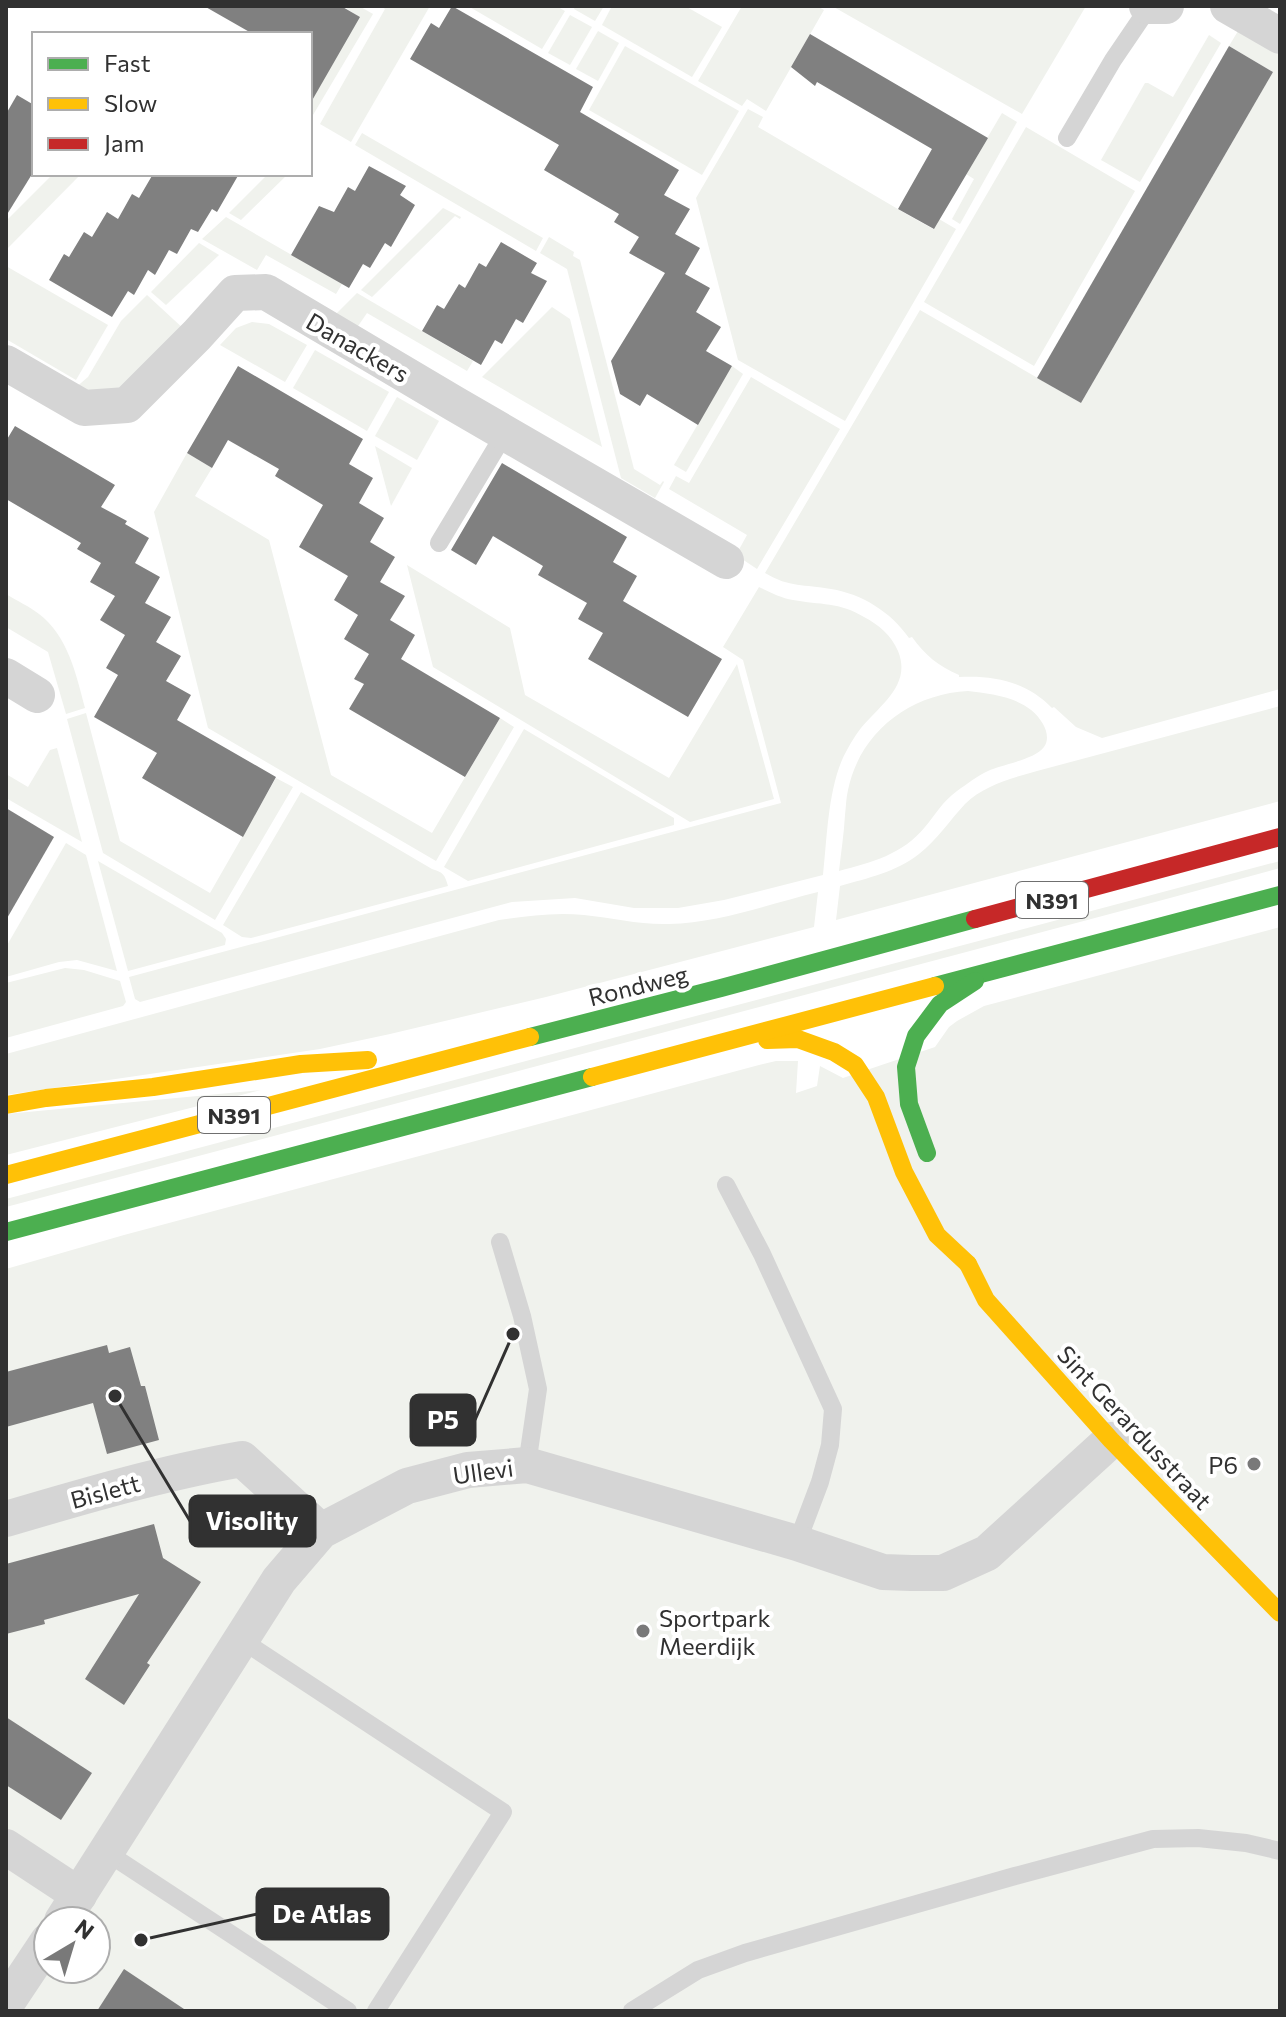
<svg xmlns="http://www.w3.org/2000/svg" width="1286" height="2017" font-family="Commissioner,sans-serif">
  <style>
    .green { fill: #f0f2ed; fill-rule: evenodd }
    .building { fill: #808080 }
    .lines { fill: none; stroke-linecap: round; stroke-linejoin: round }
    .lane { stroke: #d5d5d5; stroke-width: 18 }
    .street { stroke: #d5d5d5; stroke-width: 36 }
    .fast { stroke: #4caf50; stroke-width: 18 }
    .slow { stroke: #ffc107; stroke-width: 18 }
    .jam { stroke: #c62828; stroke-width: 18 }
    .poi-dot { fill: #797979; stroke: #fff; stroke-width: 3 }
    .labels { text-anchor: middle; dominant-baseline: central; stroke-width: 8; stroke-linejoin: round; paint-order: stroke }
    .shield { fill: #fff; stroke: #6f6f6f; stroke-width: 2 }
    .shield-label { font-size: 22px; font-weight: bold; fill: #313131 }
    .street-label { font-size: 24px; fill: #313131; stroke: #fff }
    .poi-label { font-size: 24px; fill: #313131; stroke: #fff; text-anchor: end }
    .leader { fill: none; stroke: #313131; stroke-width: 3 }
    .callout-dot { fill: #313131; stroke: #fff; stroke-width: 3 }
    .callout { fill: #313131; stroke: #313131; stroke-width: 3 }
    .callout-label { font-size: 26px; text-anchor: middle; font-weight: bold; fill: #fff }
  </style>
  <rect width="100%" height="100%" fill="#fff"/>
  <g class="green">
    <path d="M343,6H359L373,14L310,120V103L359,17Z"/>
    <path d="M381,6H430L351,142L320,124L385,9Z"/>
    <path d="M468,6H556L565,11L542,49Z"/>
    <path d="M575,6H604L595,21L574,9Z"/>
    <path d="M612,6H685L722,27L692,77L602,25Z"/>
    <path d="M742,6H817L824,10L766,111L747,99L742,106L698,81Z"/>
    <path d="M832,6H1086L1022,114Z"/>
    <path d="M570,15L592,27L570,65L548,53Z"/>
    <path d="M598,31L619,43L598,81L576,69Z"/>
    <path d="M1238,31L1280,55V689L1102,738L1076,727L1054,707L1052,708C1027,682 994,675 959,677V675C938,666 925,655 912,637L909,638C891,612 862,594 831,589C804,584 790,588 765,573L920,310L1081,403L1273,72L1229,46Z"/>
    <path d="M1209,35L1221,43L1140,182L1101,160L1145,83H1148L1173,97Z"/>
    <path d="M625,46L739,111L702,175L589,110Z"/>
    <path d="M748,109L763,117L758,127L908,215L933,229L939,219L956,229L845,421L738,360L696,198Z"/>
    <path d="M1002,113L1017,122L960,224L952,219L974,179L966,174Z"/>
    <path d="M1026,127L1135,191L1034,366L924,302Z"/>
    <path d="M362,133L543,238L536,251L355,145Z"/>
    <path d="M53,174H81L6,250V221Z"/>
    <path d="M268,174H288L241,220L229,213Z"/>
    <path d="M443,208L461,217L460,219L455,216L372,297L361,290Z"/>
    <path d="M226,217L342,284L336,294L266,255L257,270L202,239Z"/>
    <path d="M549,237L574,252L573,256L580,260L634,469L660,485L663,481L664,482L655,498L621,478L567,269L540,253Z"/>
    <path d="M199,243L219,255L166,305L151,292Z"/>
    <path d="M6,266L108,325L76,380L6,339Z"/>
    <path d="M357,293L473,361L467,371L367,313L356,329L334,316Z"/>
    <path d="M147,295L186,331L112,397L74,389L88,377L121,321Z"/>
    <path d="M552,307L570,319L602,447L482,377Z"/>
    <path d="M252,322L269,324L307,345L285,382L220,345L236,328Z"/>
    <path d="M315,350L389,392L367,431L293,388Z"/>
    <path d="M732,366L743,374L686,472L674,465Z"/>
    <path d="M751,377L840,429L757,569L736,555L747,535L669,489L676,476L689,483Z"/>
    <path d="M397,397L439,421L417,460L375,436Z"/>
    <path d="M375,446L412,468L391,506Z"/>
    <path d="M187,453L212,468L195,496L269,540L331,775L432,833L500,718L514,727L436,861L208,728L154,512Z"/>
    <path d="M407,565L510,628L525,695L669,778L737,664L774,799L690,822L433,667Z"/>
    <path d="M759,587C770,592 781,598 793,600C820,605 840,602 864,617C879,625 891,635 898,651C912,685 880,705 861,728C854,737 847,749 842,760C828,793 827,838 823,875L724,900L678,908H634L575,898L512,902L140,1002L135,999L129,977L781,803L743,660L723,647Z"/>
    <path d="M6,594C17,601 29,606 39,614C68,636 76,674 85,708L66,714L48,652L6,627Z"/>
    <path d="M968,691C994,694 1029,698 1043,724C1047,731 1049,740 1044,747C1034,760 1003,764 988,771C977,776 967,784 957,791C943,801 935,815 925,827C902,855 872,862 839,871C841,852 844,834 845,815C846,807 846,798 848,790C860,732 910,694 968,691Z"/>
    <path d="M1280,706V801L836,920L840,886C868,878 896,872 919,854C937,840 950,820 965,804C984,785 1012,778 1037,771Z"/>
    <path d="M86,713L120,841L210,893L276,778L293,787L215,920L103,853L67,719Z"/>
    <path d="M524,729L674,818V825L468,881L444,867Z"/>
    <path d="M57,748L82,842L6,798V774L28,787L50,750Z"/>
    <path d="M301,792L432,869C443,872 445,875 448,886L251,938L242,937L223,925Z"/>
    <path d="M66,843L86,855L117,971L77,960L59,962L6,977V947Z"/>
    <path d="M98,861L222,933L226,939L225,945L128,971Z"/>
    <path d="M1280,861V868L1170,898L6,1207V1199Z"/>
    <path d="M818,892L814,927L546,997L390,1034L320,1049L6,1095V1054L499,920C527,916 555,912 584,915C613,918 640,925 669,924C719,923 769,904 818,892Z"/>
    <path d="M1280,927V2011H6V1269L124,1235L759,1065L776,1061H798L796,1093L817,1086L820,1066L843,1078L935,1047L949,1027L957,1021L984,1006ZM48,1921H96V1969H48Z"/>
    <path d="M65,968L84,970L120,981L126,1002L123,1006L6,1038V983Z"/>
    <path d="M261,1090L6,1155V1114Z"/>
  </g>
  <g class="building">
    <path d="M204,6H341L360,17L310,104V34H253Z"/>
    <path d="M452,6L593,87L580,112L679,170L664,195L690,209L675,234L700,248L685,274L710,288L696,312L721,327L706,351L732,366L698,425L647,394L640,406L620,394L611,361L665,273L629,253L639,237L614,222L619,214L544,170L559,145L410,59L431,23L439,28Z"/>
    <path d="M810,34L988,138L934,229L898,209L932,149L817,82L815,86L791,67Z"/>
    <path d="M1229,46L1273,72L1081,403L1037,378Z"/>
    <path d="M17,95L34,105V171L6,216V114Z"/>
    <path d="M369,166L406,186L400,195L415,205L391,247L385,243L370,268L363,264L349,288L291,255L319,206L334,212L348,187L355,191Z"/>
    <path d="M153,174H239L217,212L212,209L198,232L191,229L177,254L169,250L155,275L148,270L134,295L128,291L112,317L49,280L64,254L69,257L84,232L92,237L107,212L118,219L132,194L139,198Z"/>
    <path d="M501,242L537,263L531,273L547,281L523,323L516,319L502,344L495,340L481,365L422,331L437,305L444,309L459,284L465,288L479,263L486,267Z"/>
    <path d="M238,366L363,439L349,464L373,478L359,503L384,518L370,542L395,557L380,582L405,596L390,620L415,635L401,659L500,718L465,777L349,709L364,684L354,679L369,654L344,639L358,615L334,600L348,576L299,547L323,505L275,476L279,469L228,440L212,468L187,453Z"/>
    <path d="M15,426L115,485L101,507L127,521L125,524L149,538L135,563L160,577L145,603L171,617L156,642L181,656L166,681L191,695L177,720L276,777L243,837L142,778L157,753L94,717L118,675L106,668L125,635L100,620L115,596L90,582L101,563L77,549L81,543L6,499V441Z"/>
    <path d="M502,463L627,537L613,562L637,576L623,601L722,659L688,717L588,659L603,633L578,619L587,603L538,575L543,566L493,536L476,565L451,550Z"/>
    <path d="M6,808L54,837L6,920Z"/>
    <path d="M107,1345L109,1353L130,1347L141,1386H145L159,1440L107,1454L93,1403L6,1427V1372Z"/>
    <path d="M154,1524L163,1558L201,1582L147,1663L150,1665L124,1705L85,1679L139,1594L44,1620L45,1624L6,1634V1564Z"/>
    <path d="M6,1717L92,1773L61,1820L6,1785Z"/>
    <path d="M124,1969L187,2011H97Z"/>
  </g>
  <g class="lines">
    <g class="lane">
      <path d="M1067,138L1113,60L1149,7"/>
      <path d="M439,543L505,433"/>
      <path d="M726,1185L762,1254L833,1409L830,1445L820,1482L797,1543"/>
      <path d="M500,1242L522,1316L538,1389L527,1465"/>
      <path d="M240,1639L503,1812L376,2011"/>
      <path d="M106,1852L348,2011"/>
      <path d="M632,2011L698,1970L745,1953L1015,1876L1153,1839L1198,1838L1246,1843L1280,1851"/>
    </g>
    <g class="street">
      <path d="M1147,6H1166"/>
      <path d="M1228,6L1280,36"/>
      <path d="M6,363L84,408L127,405L197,335L235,293L266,292L455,404L726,561"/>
      <path d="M6,676L37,695"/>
      <path d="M6,1519C84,1496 162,1473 242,1459L321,1531"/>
      <path d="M6,1847L79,1895"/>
      <path d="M62,1921L279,1580L321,1531L407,1486L468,1470L527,1465L797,1543L883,1572L911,1573H943L987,1553L1111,1440"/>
      <path d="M6,2004L48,1941"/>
    </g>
    <g class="fast">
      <path d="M935,986L1280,895"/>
      <path d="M530,1037L721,988L975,919"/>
      <path d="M927,1153L909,1104L906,1067L916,1036L940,1004L975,981"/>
      <path d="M6,1232L592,1077"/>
    </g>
    <g class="slow">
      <path d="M767,1040L798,1039L834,1052L855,1065L876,1097L904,1172L937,1235L968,1264"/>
      <path d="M592,1077L935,986"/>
      <path d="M6,1105L46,1098L153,1087L301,1064L368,1060"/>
      <path d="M6,1175L530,1037"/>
      <path d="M968,1264L986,1300L1111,1440L1280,1613"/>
    </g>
    <path class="jam" d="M975,919L1280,837"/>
  </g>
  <g class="poi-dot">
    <circle cx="1254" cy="1464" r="8"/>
    <circle cx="643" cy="1631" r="8"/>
  </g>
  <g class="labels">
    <g class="shield">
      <rect x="1016" y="882" width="72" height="36" rx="6"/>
      <rect x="198" y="1097" width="72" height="36" rx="6"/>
    </g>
    <g class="shield-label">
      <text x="1052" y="900">N391</text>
      <text x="234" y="1115">N391</text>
    </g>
    <g class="street-label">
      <text transform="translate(358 347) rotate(30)">Danackers</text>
      <text transform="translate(638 985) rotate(-14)">Rondweg</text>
      <text transform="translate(1135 1427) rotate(47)">Sint Gerardusstraat</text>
      <text transform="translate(483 1471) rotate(-8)">Ullevi</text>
      <text transform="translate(105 1491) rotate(-15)">Bislett</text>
    </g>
    <g class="poi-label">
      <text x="1238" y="1464">P6</text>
      <text x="659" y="1617" text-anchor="start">Sportpark<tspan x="659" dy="28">Meerdijk</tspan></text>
    </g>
  </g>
  <path class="leader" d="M513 1334L475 1420M115 1396L190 1521M141 1940L257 1914"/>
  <g class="callout-dot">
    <circle cx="513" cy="1334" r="8"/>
    <circle cx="115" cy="1396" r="8"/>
    <circle cx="141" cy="1940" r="8"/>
  </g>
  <g class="callout">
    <rect x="411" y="1395" width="64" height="50" rx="8"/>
    <rect x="190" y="1496" width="125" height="50" rx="8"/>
    <rect x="257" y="1889" width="131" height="50" rx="8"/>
  </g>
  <g class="callout-label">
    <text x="443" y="1429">P5</text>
    <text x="252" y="1530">Visolity</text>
    <text x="322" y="1923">De Atlas</text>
  </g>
  <rect width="1286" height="2017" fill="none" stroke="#313131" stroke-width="16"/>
  <rect x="32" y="32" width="280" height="144" fill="#ffffff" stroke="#adadad" stroke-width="2"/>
  <rect x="48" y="58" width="40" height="12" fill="#4caf50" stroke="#adadad" stroke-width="2"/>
  <text x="104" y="72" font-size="24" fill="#313131">Fast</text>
  <rect x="48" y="98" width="40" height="12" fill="#ffc107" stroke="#adadad" stroke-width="2"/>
  <text x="104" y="112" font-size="24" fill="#313131">Slow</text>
  <rect x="48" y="138" width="40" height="12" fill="#c62828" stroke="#adadad" stroke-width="2"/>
  <text x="104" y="152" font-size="24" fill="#313131">Jam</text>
  <g transform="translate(72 1945) rotate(38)"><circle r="38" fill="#ffffff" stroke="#adadad" stroke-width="2"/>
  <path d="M0-6L14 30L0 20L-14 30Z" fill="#797979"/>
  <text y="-12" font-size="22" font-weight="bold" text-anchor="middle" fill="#313131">N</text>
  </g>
</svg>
